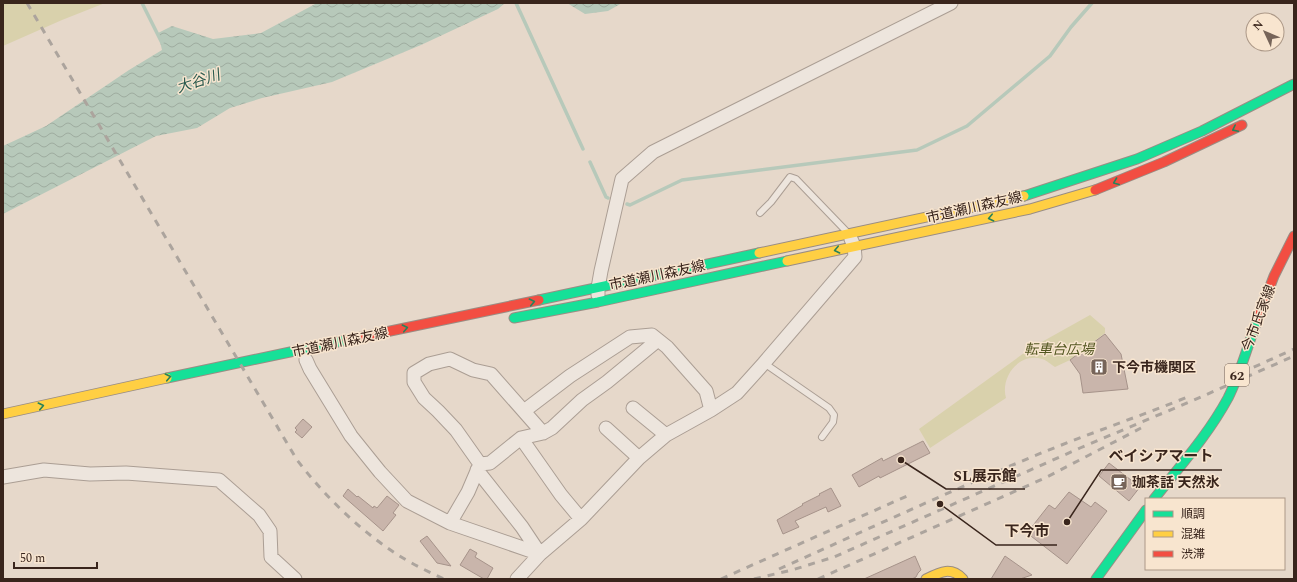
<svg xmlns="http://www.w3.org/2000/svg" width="1297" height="582" font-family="Spectral,'Noto Sans JP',serif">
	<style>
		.green { fill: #d9d1ac }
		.water { fill: url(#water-waves) }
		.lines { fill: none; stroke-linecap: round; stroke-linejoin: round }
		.stream { stroke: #b7c9ba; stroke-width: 3.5 }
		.building { fill: #c9b5ab; stroke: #a6938a }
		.lane-casing { stroke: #ab9e94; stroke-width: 8 }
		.street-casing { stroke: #ab9e94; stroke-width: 15 }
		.fast-casing { stroke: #9a8d84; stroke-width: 11 }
		.slow-casing { stroke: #9a8d84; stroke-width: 11 }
		.jam-casing { stroke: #9a8d84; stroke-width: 11 }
		.lane { stroke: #ede5dd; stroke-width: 6 }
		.street { stroke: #ede5dd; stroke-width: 13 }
		.fast { stroke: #16e098; stroke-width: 9 }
		.slow { stroke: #ffcf43; stroke-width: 9 }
		.jam { stroke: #f24e42; stroke-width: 9 }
		.rail { stroke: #aca49d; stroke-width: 3; stroke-dasharray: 7 7; stroke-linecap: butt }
		.oneway { stroke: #28825a }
		.labels { text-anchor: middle; stroke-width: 3; stroke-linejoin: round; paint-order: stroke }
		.shield { fill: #f8e5cf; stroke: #725f52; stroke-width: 1 }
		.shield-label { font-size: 13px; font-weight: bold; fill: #39251c }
		.street-label { font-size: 14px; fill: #39251c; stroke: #f8e5cf }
		.park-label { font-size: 14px; font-style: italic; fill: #535721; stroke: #f8e5cf }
		.poi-label { font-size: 14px; font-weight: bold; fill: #39251c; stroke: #f8e5cf; text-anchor: start }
		.water-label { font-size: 15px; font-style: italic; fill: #2a5a4e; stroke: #f8e5cf }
		.leader { fill: none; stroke: #39251c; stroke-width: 1.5 }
		.callout-dot { fill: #39251c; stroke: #f8e5cf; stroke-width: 1.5 }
		.callout-label { font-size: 15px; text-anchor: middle; font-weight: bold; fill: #39251c; stroke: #f8e5cf; stroke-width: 3; stroke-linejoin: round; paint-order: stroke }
	</style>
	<defs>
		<pattern id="water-waves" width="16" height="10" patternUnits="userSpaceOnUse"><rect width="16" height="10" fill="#b7c9ba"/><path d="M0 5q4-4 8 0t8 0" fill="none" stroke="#9eac9f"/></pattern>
	</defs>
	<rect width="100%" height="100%" fill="#e6d8ca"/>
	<path class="green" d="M3,3H105L62,20L3,46Z
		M1090,315L1105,328V333L1070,360L1055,367C1051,365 1047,360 1042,359C1019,352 1000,377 1006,398L930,448L919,429L1031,348Z"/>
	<path class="water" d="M317,3H505L498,9L421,45L332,82L262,98L230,108L197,128L156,136L3,214V146L46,126L129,70L162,50L158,33L172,26L213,39L261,33Z
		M567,3H622L608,11L585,14Z"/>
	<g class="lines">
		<path class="stream" d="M142,3L162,43
			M516,3L583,149
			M590,162L606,197L608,198
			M627,204L630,205L682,180L917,150L967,126L1050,56L1071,27L1092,3"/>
	</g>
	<path class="building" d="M1105,334L1121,354L1128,389L1083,393L1080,374L1070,360Z
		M303,419L312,427L302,438L295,432L297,430L295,428Z
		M923,441L930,453L880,478L879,476L859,487L852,475L882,458L883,461Z
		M1109,463L1140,487L1129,501L1099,476Z
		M831,488L841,506L828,512L826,507L795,521L799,527L783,534L777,520L803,505L802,504L820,495L819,494Z
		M348,489L357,497L358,496L373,508L374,506L377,508L387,496L399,505L393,513L396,515L383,531L343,496Z
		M1069,492L1091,507L1095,502L1107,511L1067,564L1027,533L1049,505L1055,509Z
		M427,536L451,566L437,563L420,541Z
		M470,549L477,553L475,557L493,568L487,579H484L460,565Z
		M915,556L921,570L918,573L916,577L912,579H864Z
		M1005,556L1032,575L1020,579H991Z"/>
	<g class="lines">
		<g class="lane-casing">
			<path id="lane" d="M760,213L771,202L790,177L796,179L847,232
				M764,363L829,408L834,415L833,422L822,437"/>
		</g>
		<g class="street-casing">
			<path id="street" d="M598,295V288L601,271L622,179L653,152L951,3
				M306,360L310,369L351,436L380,472L407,501L450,523L540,554
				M633,408L666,435
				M524,411L570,376L630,337L652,335L667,347L706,391L711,410
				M606,428L639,458
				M521,438L561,495L581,519
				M480,464L490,463L521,438L543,433L552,428L582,400L607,382L658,340
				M477,470L522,527L540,554
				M3,477L44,470L90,474L126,473L219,480L259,515L270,531L271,557L295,579
				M450,523L468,492L480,464L456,430L438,411L424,398L414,382V373L429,364L450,359L473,370L491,374L543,433
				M517,579L540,554L581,519L639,458L666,435L711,410L737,393L764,363L855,257L854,246L851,239"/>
		</g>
		<g class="fast-casing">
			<path id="fast" d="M1024,196L1137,159L1202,131L1294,84
				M539,300L759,253
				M514,318L598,302L787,261
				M167,378L347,340
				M1154,499C1180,466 1208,435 1228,398C1241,372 1248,344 1258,318
				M1096,579L1146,510"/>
		</g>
		<g class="slow-casing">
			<path id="slow" d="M759,253L1024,196
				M787,261L1030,209L1095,190
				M3,414L167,378
				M926,579C940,572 951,566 963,579"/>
		</g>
		<g class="jam-casing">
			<path id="jam" d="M1095,190L1164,162L1242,125
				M1258,318L1274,276L1294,236
				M347,340L539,300"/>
		</g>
		<use href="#lane" class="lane"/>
		<use href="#street" class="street"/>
		<use href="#fast" class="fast"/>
		<use href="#slow" class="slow"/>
		<use href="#jam" class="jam"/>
		<path class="rail" d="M27,3L297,460C324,495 357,528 395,553C410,563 427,571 444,579
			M1241,373L1294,349
			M779,569C864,531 948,492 1034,456C1085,435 1138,417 1190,396
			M721,579L907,496
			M754,579L792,570L834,557L1080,448L1194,400L1294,356
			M818,579L1047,477L1141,428"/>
	</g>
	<defs><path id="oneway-chevron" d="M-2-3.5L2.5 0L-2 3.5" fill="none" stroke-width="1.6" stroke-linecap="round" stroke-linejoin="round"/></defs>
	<g class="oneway">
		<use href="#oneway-chevron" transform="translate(1235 129) rotate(153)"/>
		<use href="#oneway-chevron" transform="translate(1116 182) rotate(159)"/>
		<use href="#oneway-chevron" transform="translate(991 218) rotate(167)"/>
		<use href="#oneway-chevron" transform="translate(837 250) rotate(168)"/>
		<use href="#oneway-chevron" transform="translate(532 302) rotate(-12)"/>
		<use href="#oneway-chevron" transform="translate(405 328) rotate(-12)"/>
		<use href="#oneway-chevron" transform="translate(168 377) rotate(-12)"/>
		<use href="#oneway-chevron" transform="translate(41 406) rotate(-13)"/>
	</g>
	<defs>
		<g id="building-square" transform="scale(0.9)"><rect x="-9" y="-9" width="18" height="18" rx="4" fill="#766459" stroke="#f8e5cf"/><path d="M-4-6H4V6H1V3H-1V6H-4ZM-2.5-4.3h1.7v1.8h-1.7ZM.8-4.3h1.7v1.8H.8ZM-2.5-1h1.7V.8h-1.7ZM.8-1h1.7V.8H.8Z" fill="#fff"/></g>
		<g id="cafe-square" transform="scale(0.9)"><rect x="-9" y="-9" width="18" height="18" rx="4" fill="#766459" stroke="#f8e5cf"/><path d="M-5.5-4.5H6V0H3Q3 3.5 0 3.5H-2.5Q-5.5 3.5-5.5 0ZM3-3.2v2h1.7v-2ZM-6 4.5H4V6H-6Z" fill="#fff"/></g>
	</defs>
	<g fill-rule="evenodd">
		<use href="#building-square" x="1099" y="367"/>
		<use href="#cafe-square" x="1119" y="482"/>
	</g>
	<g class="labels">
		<rect class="shield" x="1225" y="364" width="24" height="22" rx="3"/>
		<g class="shield-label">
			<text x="1237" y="380">62</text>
		</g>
		<g class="street-label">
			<text transform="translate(974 207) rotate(-13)" y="5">市道瀬川森友線</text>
			<text transform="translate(657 275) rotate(-12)" y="5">市道瀬川森友線</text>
			<text transform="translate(1258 318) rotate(-69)" y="5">今市氏家線</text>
			<text transform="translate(340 342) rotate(-12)" y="5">市道瀬川森友線</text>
		</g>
		<g class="park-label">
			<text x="1059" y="354">転車台広場</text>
		</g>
		<g class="poi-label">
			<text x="1112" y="372">下今市機関区</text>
			<text x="1132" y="487">珈茶話 天然氷</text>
		</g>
		<g class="water-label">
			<text transform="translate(198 81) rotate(-18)" y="5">大谷川</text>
		</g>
	</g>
	<path class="leader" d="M1067 522L1101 470H1222M901 460L946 489H1025M940 504L996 545H1057"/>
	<g class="callout-dot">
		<circle cx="1067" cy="522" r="4"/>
		<circle cx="901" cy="460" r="4"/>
		<circle cx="940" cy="504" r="4"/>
	</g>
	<g class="callout-label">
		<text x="1161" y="461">ベイシアマート</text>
		<text x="985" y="481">SL展示館</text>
		<text x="1027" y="536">下今市</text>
	</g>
	<rect width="1297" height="582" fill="none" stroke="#39251c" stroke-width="8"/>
	<rect x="1145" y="498" width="140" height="72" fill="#f8e5cf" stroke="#ac9887"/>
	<rect x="1153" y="511" width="20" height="6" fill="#16e098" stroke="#ac9887"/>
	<text x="1181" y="518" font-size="12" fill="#39251c">順調</text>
	<rect x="1153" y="531" width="20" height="6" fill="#ffcf43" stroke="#ac9887"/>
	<text x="1181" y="538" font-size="12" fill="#39251c">混雑</text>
	<rect x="1153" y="551" width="20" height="6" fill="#f24e42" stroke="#ac9887"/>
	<text x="1181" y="558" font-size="12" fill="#39251c">渋滞</text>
	<g transform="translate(1265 32) rotate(314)"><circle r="19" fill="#f8e5cf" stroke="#ac9887"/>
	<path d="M0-3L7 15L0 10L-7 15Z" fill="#766459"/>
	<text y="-6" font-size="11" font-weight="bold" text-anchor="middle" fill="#39251c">N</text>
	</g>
	<path d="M14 562v6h83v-6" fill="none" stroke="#39251c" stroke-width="2"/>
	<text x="20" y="562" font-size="12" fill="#39251c" stroke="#f8e5cf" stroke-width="3" paint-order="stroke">50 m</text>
</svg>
